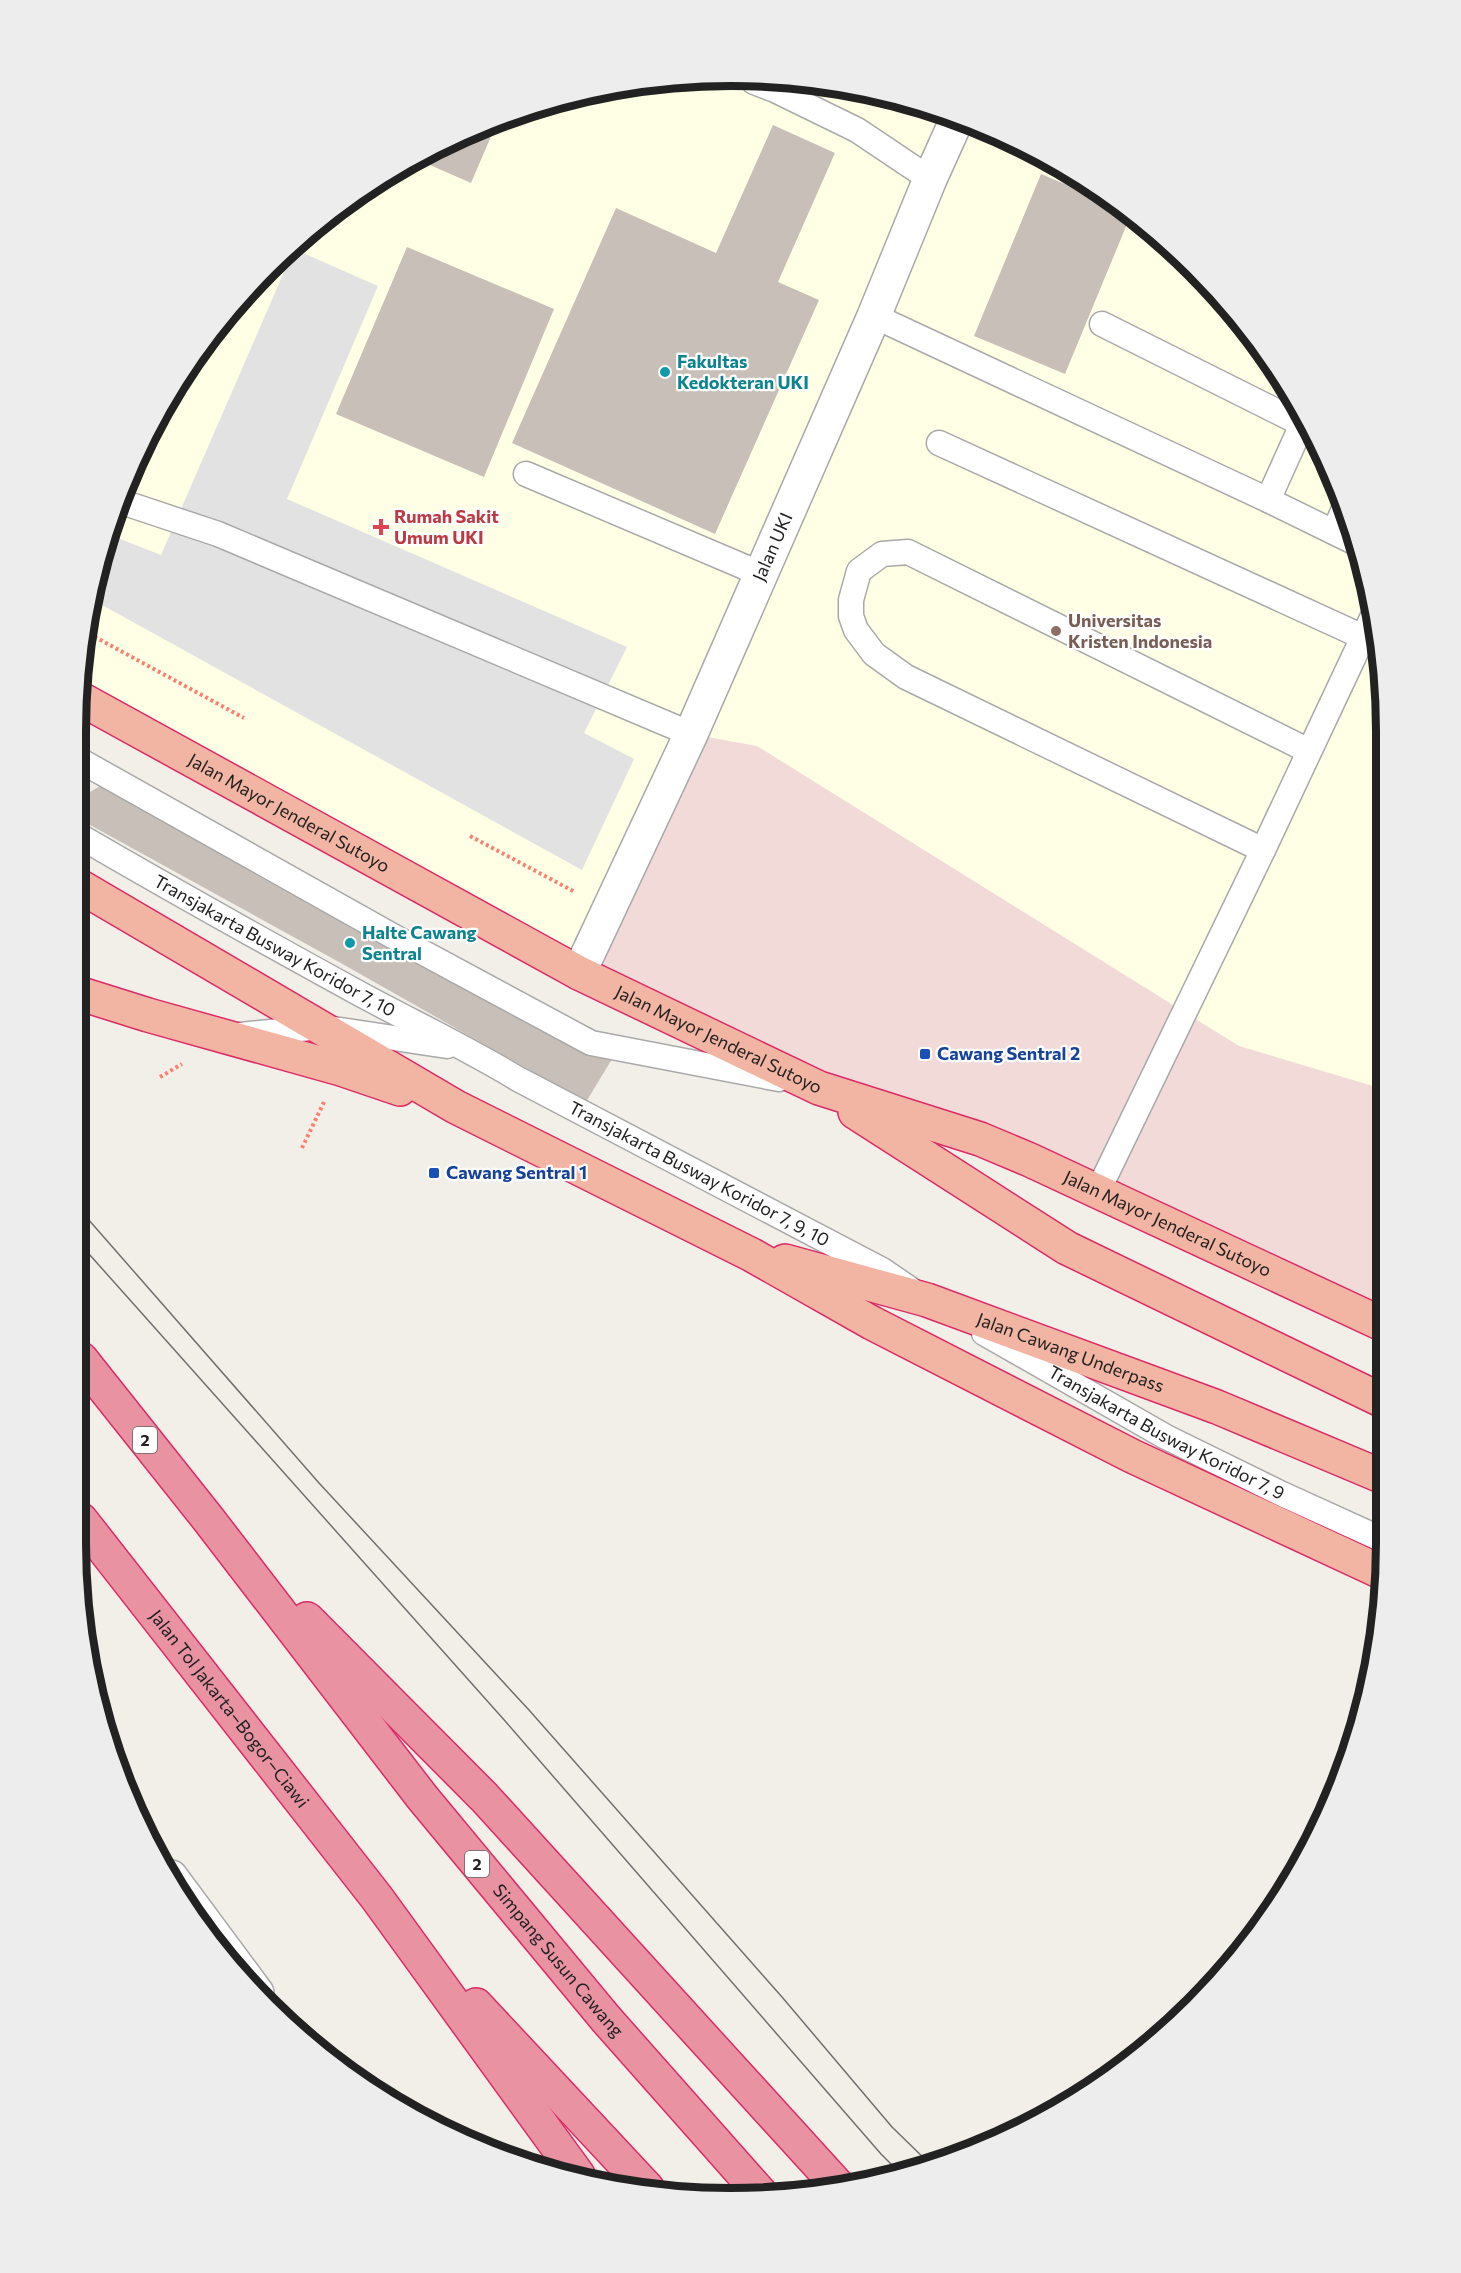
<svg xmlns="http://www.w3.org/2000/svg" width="1461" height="2273" font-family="Commissioner,sans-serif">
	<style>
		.commercial { fill: #f2dad9 }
		.education { fill: #ffffe5 }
		.parking { fill: #e2e2e2 }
		.building { fill: #c7bfb8 }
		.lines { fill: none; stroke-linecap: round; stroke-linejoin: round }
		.service-casing { stroke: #a9a9a9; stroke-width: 27 }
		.minor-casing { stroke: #a9a9a9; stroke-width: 36 }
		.tertiary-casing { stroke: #a9a9a9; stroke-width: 36 }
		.trunk-casing { stroke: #dc2a67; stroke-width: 36 }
		.motorway-casing { stroke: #dc2a67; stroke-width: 36 }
		.path { stroke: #fa8072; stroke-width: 4; stroke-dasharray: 3 3; stroke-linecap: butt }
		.service { stroke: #fff; stroke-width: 24 }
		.minor { stroke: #fff; stroke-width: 33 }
		.tertiary { stroke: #fff; stroke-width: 33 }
		.trunk { stroke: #f2b4a3; stroke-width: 33 }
		.motorway { stroke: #e892a2; stroke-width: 33 }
		.tram { stroke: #707070; stroke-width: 1.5 }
		.culture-dot { fill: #0f9aa8; stroke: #fff; stroke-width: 2 }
		.health-dot { fill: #e0444e; stroke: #fff; stroke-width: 2 }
		.education-dot { fill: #8d6e63; stroke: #fff; stroke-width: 2 }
		.transit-dot { fill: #1a4fb4; stroke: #fff; stroke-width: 2 }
		.labels { text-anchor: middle; stroke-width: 4.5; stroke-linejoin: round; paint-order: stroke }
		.shield { fill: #fff; stroke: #646464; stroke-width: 1.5 }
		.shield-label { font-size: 16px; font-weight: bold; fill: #222 }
		.culture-label { font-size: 18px; font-weight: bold; fill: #0d838f; stroke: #fff; text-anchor: start }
		.health-label { font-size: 18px; font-weight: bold; fill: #be3a42; stroke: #fff; text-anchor: start }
		.street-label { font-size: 18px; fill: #222; stroke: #fff }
		.education-label { font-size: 18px; font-weight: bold; fill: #785e54; stroke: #fff; text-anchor: start }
		.transit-label { font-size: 18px; font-weight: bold; fill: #164399; stroke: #fff; text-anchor: start }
		.rim { fill: none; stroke: #222; stroke-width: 8 }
	</style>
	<rect width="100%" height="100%" fill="#f2efe9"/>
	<path class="commercial" d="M774,76L900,97L1021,143L1130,211L1224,299L1298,403L1364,561L1385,687L1382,1324L579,973L81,645L125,479L211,331L299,237L403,163L520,110L645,81Z"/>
	<path class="education" d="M774,76L900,97L1021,143L1130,211L1224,299L1298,403L1364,561L1385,687L1383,1089L1239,1046L757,746L691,734L579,973L81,699V645L125,479L211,331L299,237L403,163L520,110L645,81Z"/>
	<path class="parking" d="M294,249L378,286L287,499L627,647L584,733L634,759L582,870L93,600L110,535L161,555Z"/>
	<path class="building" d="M498,120L471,183L414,158Z
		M773,125L835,153L778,282L819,300L715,534L512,443L616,208L716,253Z
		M1041,174L1132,212L1065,374L974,336Z
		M407,247L554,309L484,477L336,414Z
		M109,781L612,1059L586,1102L339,962L81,820V797Z"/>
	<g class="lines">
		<g class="service-casing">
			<g id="service">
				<path d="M756,77L754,82L775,90L857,130L930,179"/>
				<path d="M874,316L1268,500"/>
				<path d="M1102,324L1302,424"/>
				<path d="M1305,418L1268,500L1356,543"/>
				<path d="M939,443L1363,637"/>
				<path d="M526,474L761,574"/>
				<path d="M119,501L218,534L691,734"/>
				<path d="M1334,532L1343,511"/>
				<path d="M81,761L398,939L591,1043L779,1079"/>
				<path id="s1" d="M81,837C174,891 267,943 362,995C414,1023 467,1048 518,1079L882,1270L910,1289"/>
				<path d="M1263,850L906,677L874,654L856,630L851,616V600L859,571L882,554L908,552L1309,751"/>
				<path d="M240,1035L320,1027L447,1046"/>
				<path d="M1098,1191L1263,850L1373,616"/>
				<path id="s2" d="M984,1333L1166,1437L1282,1494L1381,1539"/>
			</g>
		</g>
		<g class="minor-casing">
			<g id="minor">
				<path id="s3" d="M579,973L691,734L874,316L930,179L957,119"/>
			</g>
		</g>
		<g class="tertiary-casing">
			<path id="tertiary" d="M171,1877L257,1993"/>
		</g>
		<g class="trunk-casing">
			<g id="trunk">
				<path id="s4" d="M81,699L579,973L819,1088L980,1139L1030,1160L1382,1324"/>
				<path d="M81,887L456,1107L752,1255L872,1323L1132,1456L1381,1572"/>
				<path d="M81,994L148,1015L341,1069L400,1089"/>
				<path d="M855,1112L1067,1248L1381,1400"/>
				<path id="s5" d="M785,1261L927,1300L1217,1407L1381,1476"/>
			</g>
		</g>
		<g class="motorway-casing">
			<g id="motorway">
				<path id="s6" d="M81,1359L209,1520L422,1797L606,2019L761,2194"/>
				<path id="s7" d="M81,1520L377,1898L578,2175"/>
				<path d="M307,1619L484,1797L840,2188"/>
				<path d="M476,2005L647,2188"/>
			</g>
		</g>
		<path class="path" d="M84,631L244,718
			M470,836L575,892
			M160,1077L182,1064
			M302,1148L324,1102"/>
		<use href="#service" class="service"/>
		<use href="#minor" class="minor"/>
		<use href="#tertiary" class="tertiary"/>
		<use href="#trunk" class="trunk"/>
		<use href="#motorway" class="motorway"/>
		<path class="tram" d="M81,1211L319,1483L529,1710L782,1997L892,2127L931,2165
			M81,1245L506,1722L881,2154L902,2175"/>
	</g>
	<g class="culture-dot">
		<circle cx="665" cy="372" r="6"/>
		<circle cx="350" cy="943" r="6"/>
	</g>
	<path class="health-dot" d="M378 518h6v6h6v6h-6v6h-6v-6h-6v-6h6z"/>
	<circle class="education-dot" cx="1056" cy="631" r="6"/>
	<g class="transit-dot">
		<rect x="919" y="1048" width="12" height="12" rx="3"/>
		<rect x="428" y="1167" width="12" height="12" rx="3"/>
	</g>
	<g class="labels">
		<g class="shield">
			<rect x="133" y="1427" width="24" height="26" rx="4.5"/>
			<rect x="465" y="1851" width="24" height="26" rx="4.5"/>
		</g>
		<g class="shield-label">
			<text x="145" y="1446">2</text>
			<text x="477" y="1870">2</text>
		</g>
		<g class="culture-label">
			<text x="677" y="368">Fakultas<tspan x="677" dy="21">Kedokteran UKI</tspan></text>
			<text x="362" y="939">Halte Cawang<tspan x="362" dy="21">Sentral</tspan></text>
		</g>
		<g class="health-label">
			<text x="394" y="523">Rumah Sakit<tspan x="394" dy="21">Umum UKI</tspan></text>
		</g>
		<g class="street-label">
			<text dy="6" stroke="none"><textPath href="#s3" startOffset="468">Jalan UKI</textPath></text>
			<text dy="6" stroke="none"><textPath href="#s4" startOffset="237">Jalan Mayor Jenderal Sutoyo</textPath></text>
			<text dy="6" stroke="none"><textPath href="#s1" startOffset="222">Transjakarta Busway Koridor 7, 10</textPath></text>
			<text dy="6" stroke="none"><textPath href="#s4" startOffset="723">Jalan Mayor Jenderal Sutoyo</textPath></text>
			<text dy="6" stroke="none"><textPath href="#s1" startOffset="704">Transjakarta Busway Koridor 7, 9, 10</textPath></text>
			<text dy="6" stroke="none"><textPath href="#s4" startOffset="1209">Jalan Mayor Jenderal Sutoyo</textPath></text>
			<text dy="6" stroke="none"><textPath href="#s5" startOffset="300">Jalan Cawang Underpass</textPath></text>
			<text dy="6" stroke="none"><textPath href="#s2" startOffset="208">Transjakarta Busway Koridor 7, 9</textPath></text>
			<text dy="6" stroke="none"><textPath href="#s7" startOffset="240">Jalan Tol Jakarta–Bogor–Ciawi</textPath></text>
			<text dy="6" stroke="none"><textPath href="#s6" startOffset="768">Simpang Susun Cawang</textPath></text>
		</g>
		<g class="education-label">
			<text x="1068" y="627">Universitas<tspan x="1068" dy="21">Kristen Indonesia</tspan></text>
		</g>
		<g class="transit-label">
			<text x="937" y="1060">Cawang Sentral 2</text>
			<text x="446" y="1179">Cawang Sentral 1</text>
		</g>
	</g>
	<path d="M0 0H1461V2273H0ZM731 86H731A645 645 0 0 1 1376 731V1543A645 645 0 0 1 731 2188H731A645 645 0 0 1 86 1543V731A645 645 0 0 1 731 86Z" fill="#ededed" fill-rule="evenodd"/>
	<path class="rim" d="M731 86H731A645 645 0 0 1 1376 731V1543A645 645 0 0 1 731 2188H731A645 645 0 0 1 86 1543V731A645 645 0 0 1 731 86Z"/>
</svg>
